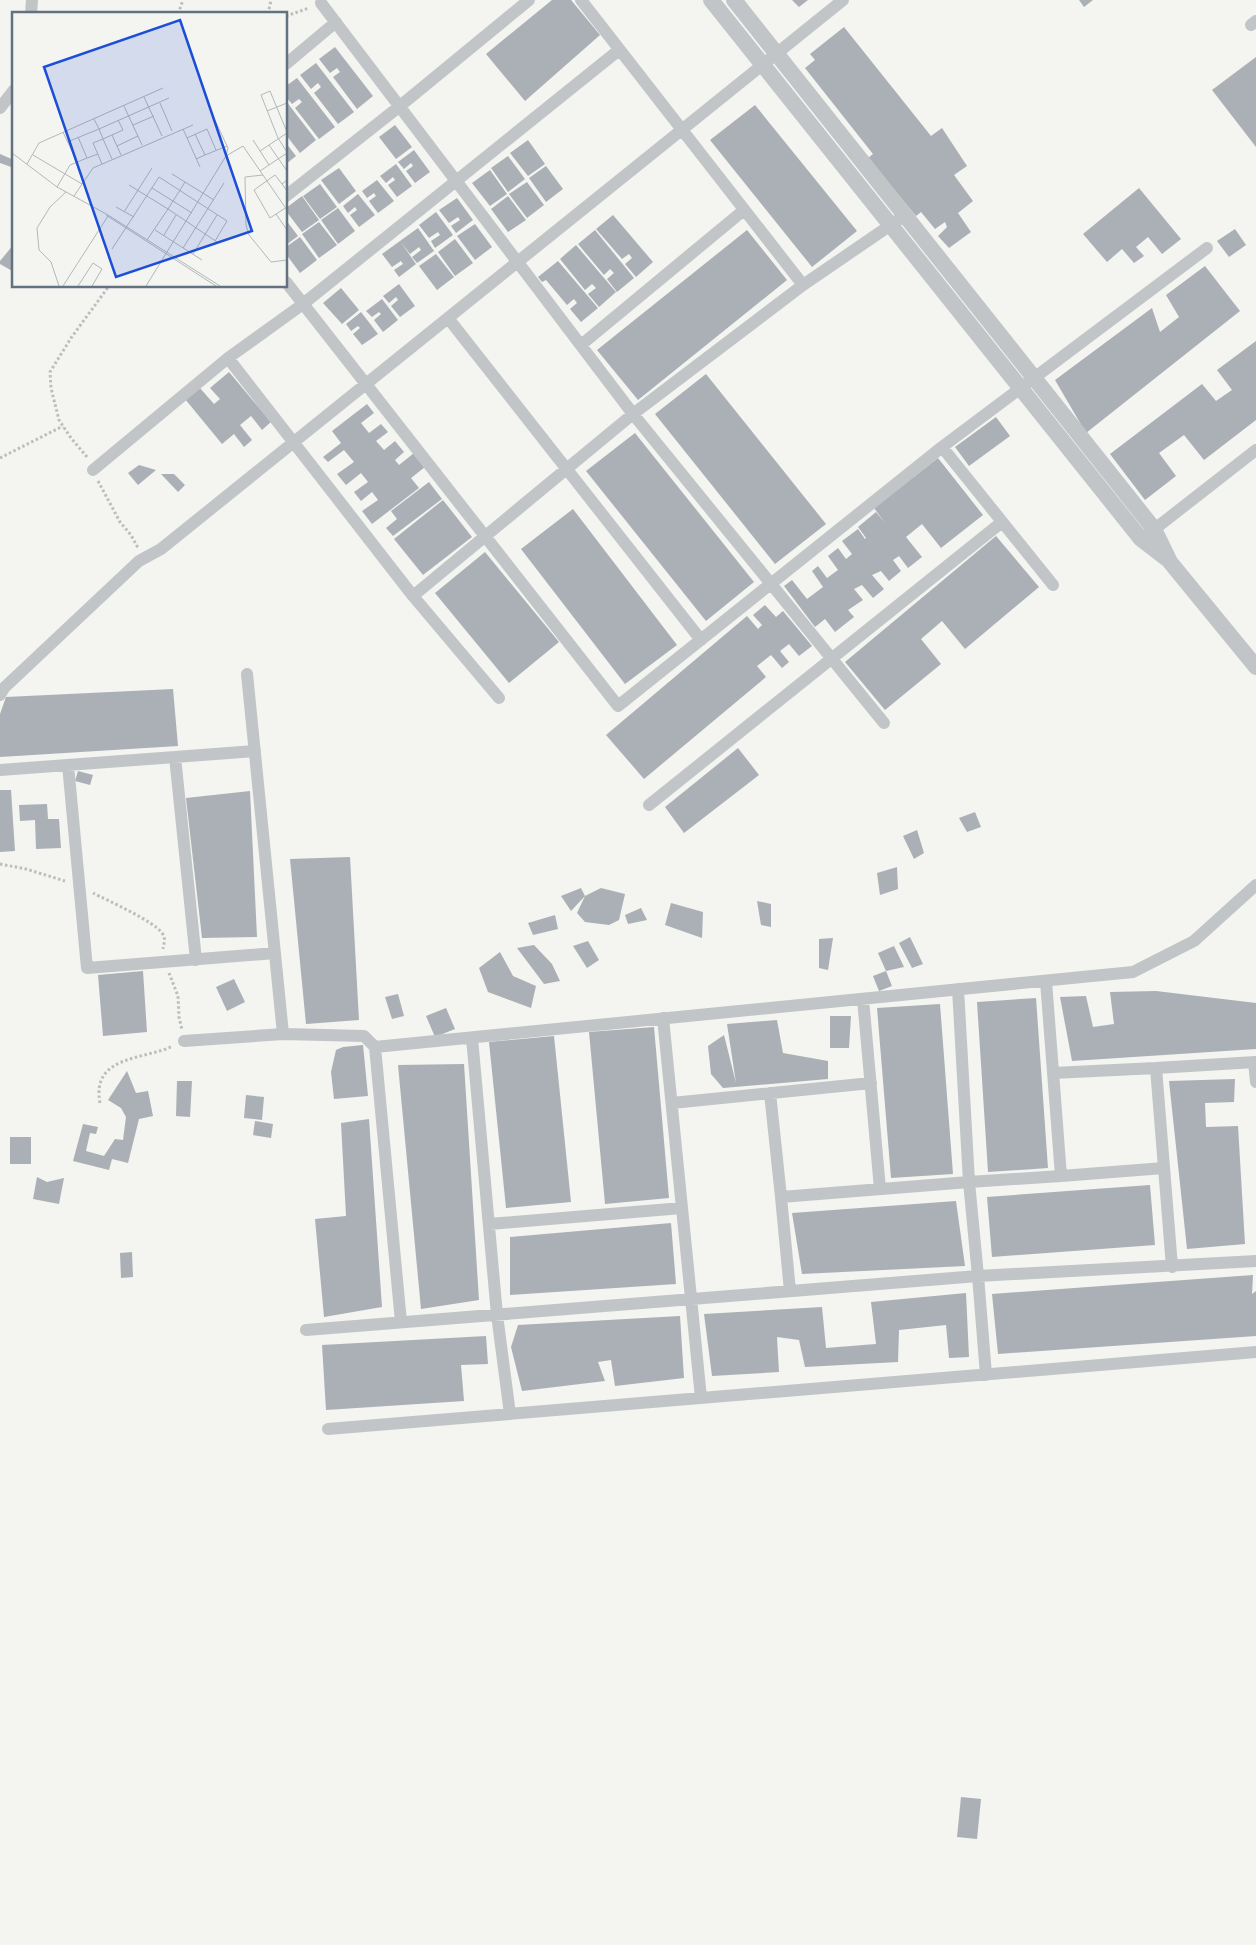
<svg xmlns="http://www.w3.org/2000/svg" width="1256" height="1945" font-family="Arial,sans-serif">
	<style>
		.building { fill: #aab0b5 }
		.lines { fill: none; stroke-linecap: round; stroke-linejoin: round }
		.path { stroke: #bbbdbf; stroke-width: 3; stroke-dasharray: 2.5 2.5; stroke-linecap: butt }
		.minor { stroke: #c1c5c8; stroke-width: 12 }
		.tertiary { stroke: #c1c5c8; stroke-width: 16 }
		.inset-road { fill: none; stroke: #b1b8bc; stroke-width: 1 }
		.view { fill: #1d4ed8; fill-opacity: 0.15; stroke: #1d4ed8; stroke-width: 2.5 }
		.inset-edge { fill: none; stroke: #637280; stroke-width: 2.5 }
	</style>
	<rect width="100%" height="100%" fill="#f4f4f0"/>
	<path class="building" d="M552,0H571L600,35L525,101L486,54Z
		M792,0H808L799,7Z
		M1079,0H1093L1084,7Z
		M844,27L931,136L942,128L967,166L954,175L973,201L958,213L971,232L949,248L938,236L947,227L945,222L935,229L921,212L916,216L868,158L873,154L805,68L815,60L810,54Z
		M335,47L373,96L357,109L333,77L340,72L337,68L330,73L319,59Z
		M1256,57V147L1212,90Z
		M316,63L354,112L338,124L314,93L321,87L318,83L311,89L300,75Z
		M297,78L335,127L319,139L295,108L302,102L299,99L292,104L286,97V86Z
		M286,101L316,140L300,153L286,135Z
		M755,105L857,231L812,267L710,140Z
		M395,125L412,147L396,159L379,137Z
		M528,140L545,164L528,176L510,153Z
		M286,143L296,156L286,164Z
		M414,150L430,172L415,183L406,171L413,166L411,163L404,169L398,162Z
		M0,154L14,160V168L0,163Z
		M508,156L525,179L508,192L491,168Z
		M396,164L412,186L397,197L388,185L395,180L393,177L386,183L380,176Z
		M546,166L563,189L546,202L529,178Z
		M339,168L356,191L339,204L321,180Z
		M490,170L507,194L490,206L472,183Z
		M377,180L394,201L378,213L369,201L376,196L374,193L367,198L362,191Z
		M527,182L544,205L527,218L509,194Z
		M320,184L337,207L320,219L303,196Z
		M1139,188L1181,239L1162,254L1148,237L1136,247L1144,256L1134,263L1122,249L1107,262L1083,234Z
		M358,194L375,215L359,227L350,215L357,210L355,207L348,213L343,206Z
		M302,196L319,220L302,232L286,211V208Z
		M508,196L526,220L508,232L491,209Z
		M457,198L473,220L456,233L451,226L460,220L458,217L449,223L439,210Z
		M338,208L355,231L338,244L321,220Z
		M436,212L453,235L435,248L431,241L440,235L438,232L429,238L419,225Z
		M613,215L653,262L636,277L625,264L632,258L629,254L622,259L596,229Z
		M286,220L298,236L286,245Z
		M319,222L337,245L319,258L302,234Z
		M475,224L492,247L475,260L457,236Z
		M418,228L434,251L417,263L412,257L421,250L419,247L410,254L400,241Z
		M1235,229L1246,245L1229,257L1217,241Z
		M595,230L634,278L617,292L607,279L614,273L610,269L604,275L578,244Z
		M747,230L787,280L638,400L597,350Z
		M300,237L317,260L300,273L286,254V247Z
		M455,239L473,263L455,276L438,252Z
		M400,241L416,264L399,277L394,270L403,264L401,261L392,267L382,254Z
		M14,244V272L0,264V261Z
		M576,245L616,292L599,307L588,294L596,288L592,284L585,290L560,259Z
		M436,254L454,277L437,290L419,266Z
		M558,261L598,308L581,322L570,309L577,303L574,299L567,305L546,280L542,282L538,277Z
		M1205,266L1240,311L1086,433L1055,380L1152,308L1160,332L1179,317L1166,295Z
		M399,284L415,306L400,317L391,306L398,300L396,297L389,303L383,296Z
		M341,288L359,310L342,324L323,303Z
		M382,299L398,320L383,332L374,320L381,314L379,312L372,317L366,311Z
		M361,312L378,334L362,345L353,334L360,328L358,326L351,331L346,324Z
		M1256,341V420L1204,460L1184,435L1159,453L1176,476L1145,500L1110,454L1202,384L1216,401L1232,390L1217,370Z
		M229,372L271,422L262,430L251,416L240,425L252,440L244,447L234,434L222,444L185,399L199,387L214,404L220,399L210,388Z
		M706,374L826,524L775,564L655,414Z
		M367,404L374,413L361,423L369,433L381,424L388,432L376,441L384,450L395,441L404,452L395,460L399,465L414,453L425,467L411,478L419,488L372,524L362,511L378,500L372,492L361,501L354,492L368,482L361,473L346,485L337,474L354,462L344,450L328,462L323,457L341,443L332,431Z
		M996,417L1010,436L969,466L955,447Z
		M635,433L754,582L706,621L586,471Z
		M938,458L983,515L941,548L922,524L906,537L922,557L908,568L899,556L893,560L901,571L889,581L881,571L872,575L884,589L873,598L862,585L854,589L863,600L848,610L854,617L835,632L825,619L815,627L784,586L792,580L807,599L823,587L812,571L818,566L827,578L838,570L828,556L838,548L846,559L852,554L842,541L858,529L865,539L866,538L858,527L876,512L885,523L874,508Z
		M139,465L156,470L138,485L128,473Z
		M161,474H174L185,485L178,492Z
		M429,482L442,499L393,536L386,528L397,519L391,511Z
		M443,500L472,537L423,575L394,539Z
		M573,509L677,645L625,684L521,549Z
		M996,536L1039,587L965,649L942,621L921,639L941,664L885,710L845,662Z
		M485,552L559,642L509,683L435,593Z
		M765,605L776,617L783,611L812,646L799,656L789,644L780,651L789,662L782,668L771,655L757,666L766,677L644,779L606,735L747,616L758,629L762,625L753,615Z
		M173,689L178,746L0,757V714L6,697Z
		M738,748L759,775L684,833L665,807Z
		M78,771L93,775L90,785L75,781Z
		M0,790H11L15,851L0,852Z
		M250,791L257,937L202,938L186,798Z
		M47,804L48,819H59L61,848L36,849L35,820L20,821L19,805Z
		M975,812L981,827L967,832L959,818Z
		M917,830L924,853L914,859L903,836Z
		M350,857L359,1020L306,1024L290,859Z
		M897,867L898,889L880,895L877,873Z
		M581,888L585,896L601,888L625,894L619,920L609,925L585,922L577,913L585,896L571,911L561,896Z
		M757,901L771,904V927L761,925Z
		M671,903L703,912L702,938L665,925Z
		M641,908L647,920L628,924L625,915Z
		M555,915L558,929L533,935L528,923Z
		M910,937L923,964L912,968L899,943Z
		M833,938L828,970L819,968V939Z
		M588,941L599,960L587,968L573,946Z
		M534,945L552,964L560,981L544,984L517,948Z
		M894,946L904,967L886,971L892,986L879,991L873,976L886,971L878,953Z
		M500,952L513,976L536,986L531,1008L488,992L479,968Z
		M143,971L147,1032L103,1036L98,975Z
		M234,979L245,1002L227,1011L216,987Z
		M1156,991L1256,1003V1049L1072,1061L1060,997L1086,996L1093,1027L1114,1024L1110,992Z
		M398,994L404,1016L392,1019L385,997Z
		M1036,998L1048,1168L988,1172L977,1002Z
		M940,1004L953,1174L891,1178L877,1008Z
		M446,1008L455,1029L435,1037L426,1016Z
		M830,1016H851L849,1048H830Z
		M777,1020L783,1053L828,1061V1079L723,1088L711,1074L708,1046L724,1035L736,1083L727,1024Z
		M654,1027L669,1198L605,1204L589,1032Z
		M554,1036L571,1202L506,1208L489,1042Z
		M363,1045L368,1096L334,1099L331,1072L336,1050L343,1047Z
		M464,1064L479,1300L421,1309L398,1065Z
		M127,1071L136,1093L148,1091L153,1116L139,1119L128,1163L112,1159L109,1170L73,1161L83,1124L98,1127L96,1134L90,1133L86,1151L104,1156L115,1139L123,1140L126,1117L121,1108L108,1100Z
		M1235,1079L1234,1102L1205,1103L1206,1127L1238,1126L1245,1244L1187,1249L1169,1081Z
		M177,1081H192L190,1117L176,1116Z
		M246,1095L264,1097L262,1120L244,1118Z
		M369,1119L382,1307L324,1317L315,1219L346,1216L341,1123Z
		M255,1121L273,1124L271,1138L253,1135Z
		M10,1137H31V1164H10Z
		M37,1177L47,1182L64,1178L59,1204L33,1199Z
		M1150,1185L1155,1245L992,1257L987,1197Z
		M956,1201L965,1266L802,1274L792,1213Z
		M671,1223L676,1284L510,1295V1237Z
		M132,1252L133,1277L121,1278L120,1253Z
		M1253,1275L1252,1294L1256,1291V1336L998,1354L992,1294Z
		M966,1293L969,1357L949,1358L946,1325L899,1330L898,1362L805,1367L799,1340L777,1337L779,1372L712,1376L704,1314L822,1307L826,1348L876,1344L871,1302Z
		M680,1316L684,1378L615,1386L611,1360L598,1362L605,1381L522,1391L511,1347L518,1325Z
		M486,1336L488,1364L461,1365L464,1401L326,1410L322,1345Z
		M961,1797L981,1799L977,1839L957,1837Z"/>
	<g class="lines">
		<path class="path" d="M178,14L183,0
			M268,14L271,0
			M286,16L309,8
			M87,457L71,438L59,420L51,388L50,372L71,338L109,286
			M0,458L63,426
			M98,481L120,522L131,535L138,548
			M0,864L26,869L65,881
			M93,893C107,900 155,922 162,933C166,938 164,943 163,949
			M169,973L178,996L179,1017L182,1030
			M100,1103C91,1055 144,1060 173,1046"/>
		<path class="minor" d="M581,0L803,285
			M321,3L633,414L803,285L898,220
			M31,14L32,0
			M1251,25L1256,21
			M286,64L336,22
			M0,108L14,90
			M286,196L400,106L529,0
			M286,282L618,706L942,447L1207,248
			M448,318L701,640
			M581,345L744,210
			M228,358L413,596L499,698
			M942,447L1053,585
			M93,470L228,358L303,304L619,50
			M1147,535L1256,450
			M413,596L633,414L884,723
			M247,674L283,1034
			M0,695L4,688L139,561L161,549L843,0
			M68,765L87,968L275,953
			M0,770L175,757
			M649,805L1002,522
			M196,960L175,757L255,751
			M958,989L969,1182L1061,1176L1046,981
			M863,999L880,1189
			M663,1018L701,1398
			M472,1038L497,1315L510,1414
			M184,1041L283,1034L364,1036L375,1047L401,1322
			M375,1047L1133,972L1194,941L1256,885
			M1254,1062L1256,1082
			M1156,1068L1256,1062
			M1053,1073L1156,1068L1172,1267
			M770,1093L781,1197
			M672,1103L871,1083
			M1061,1176L1164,1168
			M489,1224L682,1208
			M790,1291L781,1197L969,1182L978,1276L1256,1261
			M306,1330L978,1276L986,1375
			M328,1429L1256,1352"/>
		<path class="tertiary" d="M711,0L1141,539L1167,559
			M734,0L1154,529L1170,562L1256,667"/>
	</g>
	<g transform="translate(12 12)">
		<rect width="275" height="275" fill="#f4f4f0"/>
		<path class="inset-road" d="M132,85L150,124M148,91L160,119M112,94L130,133M255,99L275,91M82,107L87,117L157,86M121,113L142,104M171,117L188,155M51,120L65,150M275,120L258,79L249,83L266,126L275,140M183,122L193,143L184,147M100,123L109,143M66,125L75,146L86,142M175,126L195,117L204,138M241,128L257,153M55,130L87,117L91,127L111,118L106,108M257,133L275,159M105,134L126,124M248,139L275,121M0,141L45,175L96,203L208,274M21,143L70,172M193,143L215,134M214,144L231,134L275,198M15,152L27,131L151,76M90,152L81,131L91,127L100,147M248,159L275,141M160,162L202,188M251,163L233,165L234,213L237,223L259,250L275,248M275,168L270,172L275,179M117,173L156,197L173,170M45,175L58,153L75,146M140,176L180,201M62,184L81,156L181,113M104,195L122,205M275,195L264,202L275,218M112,200L140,156M264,202L258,206L242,178L263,163L270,172M94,203L204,274M143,218L190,248M152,223L164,203M135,228L156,197L205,230M171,236L212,171M100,237L147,165L215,209L203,229M181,242L205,203M47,274L39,250L27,238L25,216L38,195L54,180M51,274L96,204M66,274L81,251L90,257L80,274M134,274L214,144L216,136L200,102"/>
		<path class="view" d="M168,8L240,219L104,265L32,55Z"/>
		<rect width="275" height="275" class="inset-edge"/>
	</g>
</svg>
